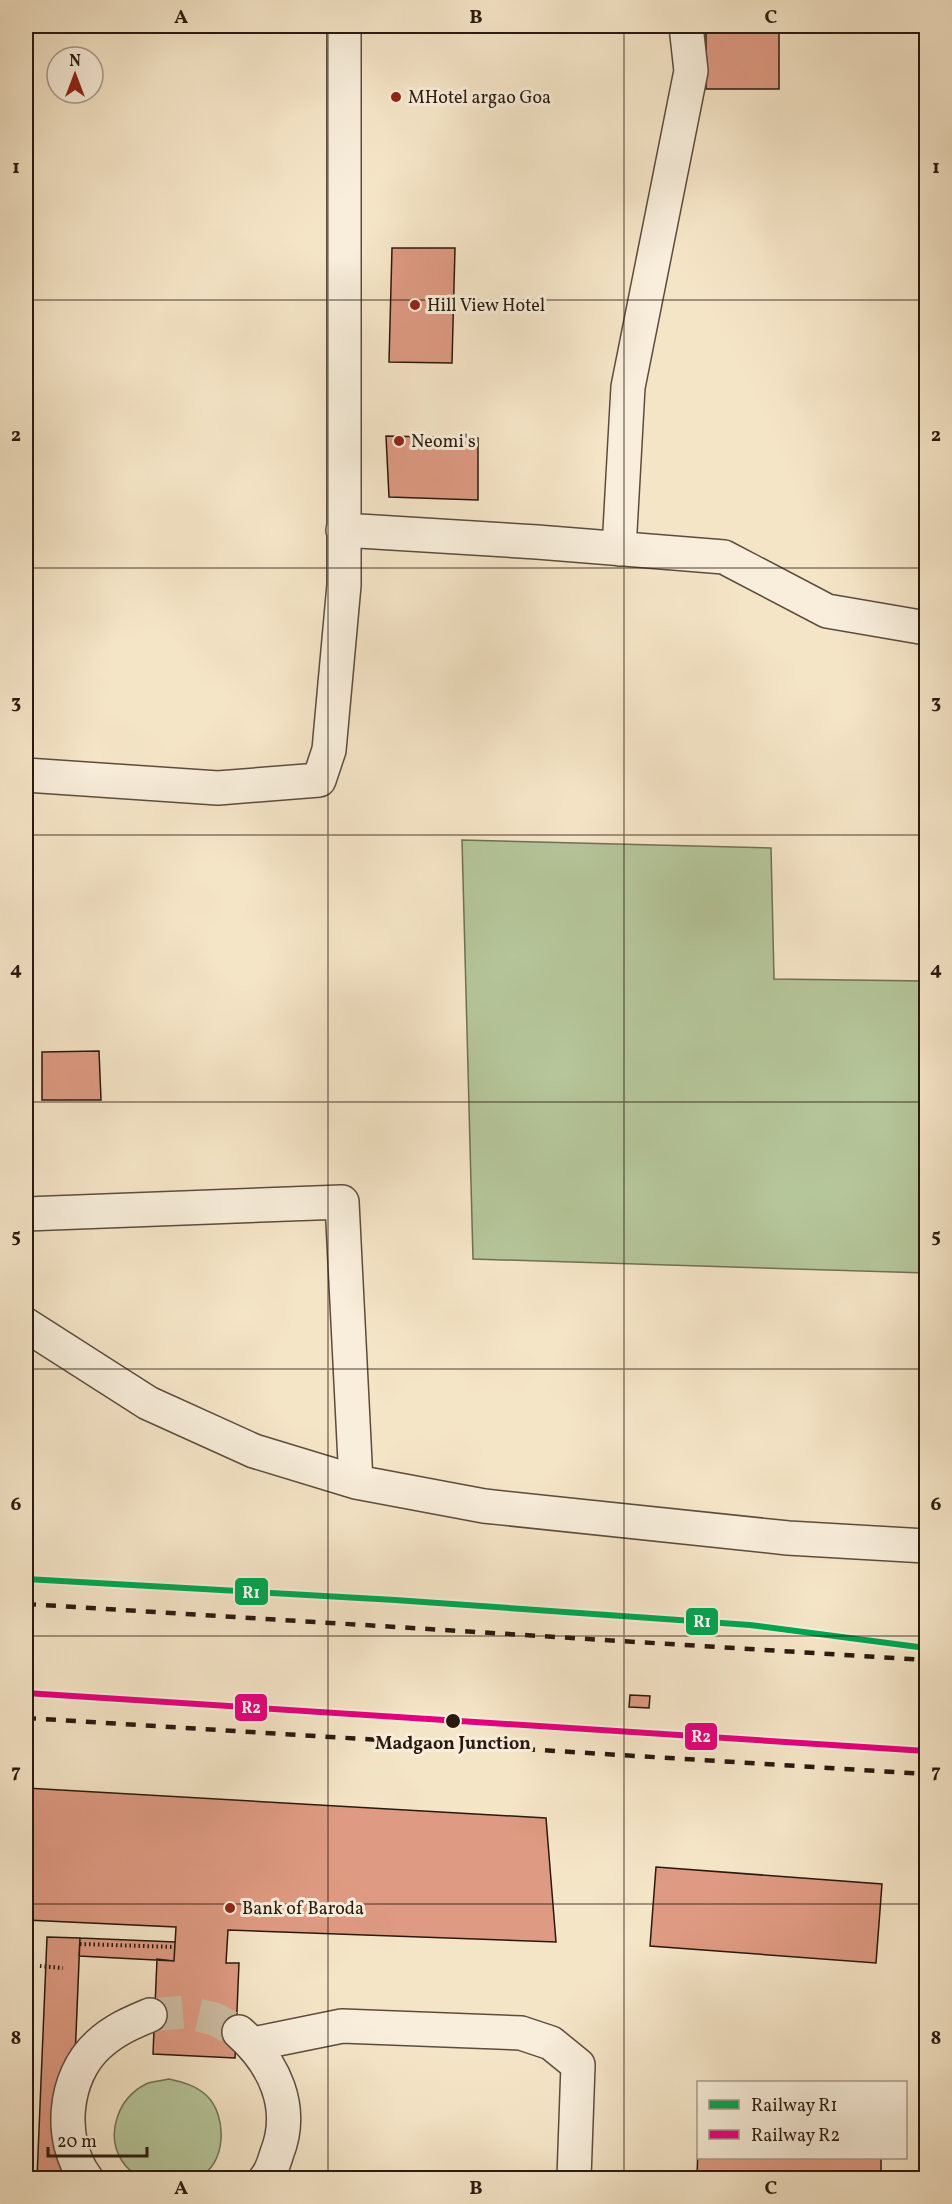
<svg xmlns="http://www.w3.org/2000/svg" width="952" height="2204" font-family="Vollkorn,serif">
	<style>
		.green { fill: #b5c69a; stroke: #707054; stroke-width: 1.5 }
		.building { fill: #de9a82; stroke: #2a190f; stroke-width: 1.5 }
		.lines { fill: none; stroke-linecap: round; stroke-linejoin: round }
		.minor-tunnel { stroke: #ccbca2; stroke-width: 33; stroke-dasharray: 33 16; stroke-linecap: butt }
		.minor-casing { stroke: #5d4c3d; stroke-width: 36 }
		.path { stroke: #2a190f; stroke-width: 4; stroke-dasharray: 1.5 3; stroke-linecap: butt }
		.minor { stroke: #f8eedb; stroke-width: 33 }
		.rail { stroke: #2a190f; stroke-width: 4.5; stroke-dasharray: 10 10; stroke-linecap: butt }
		.rail-1-casing { stroke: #f8eedb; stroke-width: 10 }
		.rail-2-casing { stroke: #f8eedb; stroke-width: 10 }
		.rail-1 { stroke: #00a651; stroke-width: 6 }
		.rail-2 { stroke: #e5007d; stroke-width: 6 }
		.grid { fill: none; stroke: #2a190f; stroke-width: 1.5; stroke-opacity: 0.55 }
		.poi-dot { fill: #8f2418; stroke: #f8eedb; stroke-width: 2 }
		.stop-dot { fill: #2a190f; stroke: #f8eedb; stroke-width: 2 }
		.labels { text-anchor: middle; stroke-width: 6; stroke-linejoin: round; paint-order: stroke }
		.poi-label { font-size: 18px; fill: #2a190f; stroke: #f8eedb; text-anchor: start }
		.stop-label { font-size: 18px; font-weight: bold; fill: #2a190f; stroke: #f8eedb }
		.line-badge { stroke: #f8eedb; stroke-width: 2 }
		.badge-label { font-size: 16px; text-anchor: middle; font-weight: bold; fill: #fff }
		.neatline { fill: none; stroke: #2a190f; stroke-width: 2 }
		.grid-label { font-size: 20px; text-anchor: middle; font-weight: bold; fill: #2a190f }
	</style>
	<rect width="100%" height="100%" fill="#f5e5c7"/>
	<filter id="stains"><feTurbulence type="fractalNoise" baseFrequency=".00333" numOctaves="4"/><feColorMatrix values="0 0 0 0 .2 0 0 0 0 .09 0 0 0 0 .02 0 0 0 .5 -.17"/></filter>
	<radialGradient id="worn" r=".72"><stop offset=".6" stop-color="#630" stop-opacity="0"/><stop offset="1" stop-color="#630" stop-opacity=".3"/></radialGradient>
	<path class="green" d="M462,840L771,848L774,979L926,981V1273L473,1259Z
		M169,2079C182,2082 195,2085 206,2095C228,2115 227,2166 197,2178C188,2182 171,2178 161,2178C142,2178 133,2177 122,2161C105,2134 118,2098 146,2084C153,2081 162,2081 169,2079Z"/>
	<path class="building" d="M706,26H779V89H706Z
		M392,248H455L452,363L389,362Z
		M386,436L478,438V500L389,497Z
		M99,1051L101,1100H42V1052Z
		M630,1695L650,1696L649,1708L629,1707Z
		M26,1788L546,1818L556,1942L228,1930L226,1963H239L235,2058L153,2054L157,1959L174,1961L176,1927L26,1920Z
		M656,1867L882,1884L876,1963L650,1946Z
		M47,1937L80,1938L70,2178H37Z
		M80,1938L175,1942L174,1961L79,1956Z
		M698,2145V2158H881V2178H697Z"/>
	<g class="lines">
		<path class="minor-tunnel" d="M150,2015L184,2012L215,2019L239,2032"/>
		<g class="minor-casing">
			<path id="minor" d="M343,530L537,542L724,557L827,611L926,628
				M619,549L628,387L691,71L686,26
				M26,775L218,788L319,780L329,750L344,585V26
				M26,1214L342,1202L356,1482
				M26,1325L148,1403L254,1451L356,1482L484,1506L788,1538L926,1546
				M239,2032C274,2063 295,2107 277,2153C274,2162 272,2171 266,2178
				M253,2044L342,2026L521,2033L551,2043L578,2065L574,2178
				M86,2178C58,2141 63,2077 98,2045C114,2030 131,2023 150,2015"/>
		</g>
		<path class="path" d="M80,1944L175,1947
			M40,1966L63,1968"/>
		<use href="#minor" class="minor"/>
		<path class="rail" d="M26,1579L395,1600L750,1625L926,1648
			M26,1604L926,1660
			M26,1718L926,1774"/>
		<g class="rail-1-casing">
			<path id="rail-1" d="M26,1579L395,1600L750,1625L926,1648"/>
		</g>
		<g class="rail-2-casing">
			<path id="rail-2" d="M26,1693L926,1751"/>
		</g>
		<use href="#rail-1" class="rail-1"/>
		<use href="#rail-2" class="rail-2"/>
	</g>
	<path class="grid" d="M328,26V2178M624,26V2178M26,300H926M26,568H926M26,835H926M26,1102H926M26,1369H926M26,1636H926M26,1904H926"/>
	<g class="poi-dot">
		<circle cx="396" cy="97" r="6"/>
		<circle cx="415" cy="305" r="6"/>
		<circle cx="399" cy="441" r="6"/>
		<circle cx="230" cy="1908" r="6"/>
	</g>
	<circle class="stop-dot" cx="453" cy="1721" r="8"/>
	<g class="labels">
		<g class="poi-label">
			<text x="408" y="103">MHotel argao Goa</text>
			<text x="427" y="311">Hill View Hotel</text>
			<text x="411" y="447">Neomi's</text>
			<text x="242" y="1914">Bank of Baroda</text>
		</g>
		<g class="stop-label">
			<text x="453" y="1749">Madgaon Junction</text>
		</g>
	</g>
	<g class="line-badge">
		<rect x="234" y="1577" width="35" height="29" rx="6" fill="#00a651"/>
		<rect x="685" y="1607" width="34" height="29" rx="6" fill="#00a651"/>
		<rect x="234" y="1693" width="34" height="29" rx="6" fill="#e5007d"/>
		<rect x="684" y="1722" width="34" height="29" rx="6" fill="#e5007d"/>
	</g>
	<g class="badge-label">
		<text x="251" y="1598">R1</text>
		<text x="702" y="1627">R1</text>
		<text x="251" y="1713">R2</text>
		<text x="701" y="1742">R2</text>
	</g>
	<rect width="952" height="2204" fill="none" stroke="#f5e5c7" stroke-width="66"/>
	<rect x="697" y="2081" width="210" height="78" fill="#f8eedb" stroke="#a69989" stroke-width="1.5"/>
	<rect x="709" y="2100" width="30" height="9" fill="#00a651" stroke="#a69989" stroke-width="1.5"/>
	<text x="751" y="2111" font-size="18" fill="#2a190f">Railway R1</text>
	<rect x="709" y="2130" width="30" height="9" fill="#e5007d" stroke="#a69989" stroke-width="1.5"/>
	<text x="751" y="2141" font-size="18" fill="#2a190f">Railway R2</text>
	<g transform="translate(75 75)"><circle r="28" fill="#f8eedb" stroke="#a69989" stroke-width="1.5"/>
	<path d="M0-4.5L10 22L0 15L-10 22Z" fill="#8f2418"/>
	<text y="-9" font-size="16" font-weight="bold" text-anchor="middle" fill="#2a190f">N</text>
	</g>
	<path d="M48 2147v9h99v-9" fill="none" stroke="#2a190f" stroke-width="3"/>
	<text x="57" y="2147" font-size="18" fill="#2a190f" stroke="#f8eedb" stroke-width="4.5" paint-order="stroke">20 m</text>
	<rect x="33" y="33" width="886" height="2138" class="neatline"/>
	<g class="grid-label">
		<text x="181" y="23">A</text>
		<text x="476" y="23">B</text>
		<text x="771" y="23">C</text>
		<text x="16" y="173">1</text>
		<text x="936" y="173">1</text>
		<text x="16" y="441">2</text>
		<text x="936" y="441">2</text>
		<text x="16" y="708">3</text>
		<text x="936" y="708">3</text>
		<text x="16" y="975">4</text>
		<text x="936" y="975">4</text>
		<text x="16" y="1242">5</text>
		<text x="936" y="1242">5</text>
		<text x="16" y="1510">6</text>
		<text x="936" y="1510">6</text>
		<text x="16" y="1777">7</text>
		<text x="936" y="1777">7</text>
		<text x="16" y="2044">8</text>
		<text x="936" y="2044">8</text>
		<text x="181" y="2194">A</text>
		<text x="476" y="2194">B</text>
		<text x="771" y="2194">C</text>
	</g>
	<rect width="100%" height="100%" filter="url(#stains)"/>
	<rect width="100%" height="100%" fill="url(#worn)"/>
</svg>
